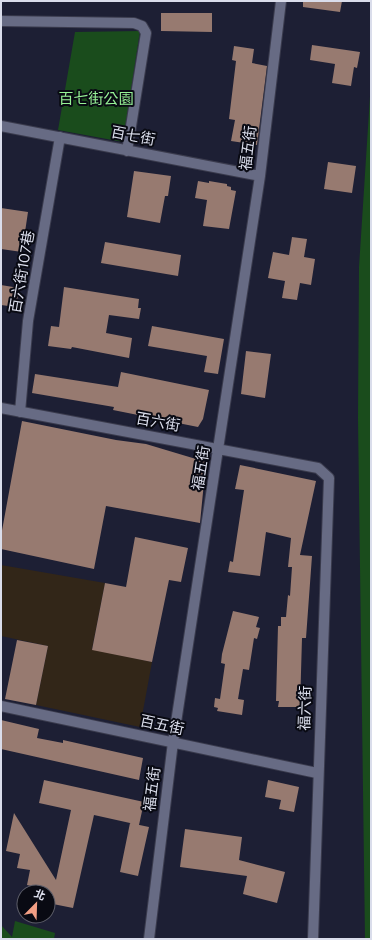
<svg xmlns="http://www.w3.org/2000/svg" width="372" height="940" font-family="Figtree,'Noto Sans TC',sans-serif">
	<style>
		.commercial { fill: #322618 }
		.green { fill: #1a4c1c }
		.building { fill: #977a70 }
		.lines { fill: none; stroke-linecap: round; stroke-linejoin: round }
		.street-casing { stroke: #3a3b4d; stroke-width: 12 }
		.street { stroke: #676b84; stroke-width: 10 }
		.labels { text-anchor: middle; stroke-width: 4; stroke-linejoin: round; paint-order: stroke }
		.park-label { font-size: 15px; fill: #96f196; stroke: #090a13 }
		.street-label { font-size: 15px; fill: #daddeb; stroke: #090a13 }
	</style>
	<rect width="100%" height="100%" fill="#1d1f34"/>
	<path class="commercial" d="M1,565L105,583L92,649L152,662L140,727L36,705L48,646L1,636Z"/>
	<path class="green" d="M140,31L123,142L58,130L75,32Z
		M371,81V939H365L358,418L359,267Z
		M15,921L55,933L54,939H1V925L12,937Z"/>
	<path class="building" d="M303,1H342L340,12L303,7Z
		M161,13H212V32L161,31Z
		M312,45L360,52L357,68L354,67L351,86L332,83L335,64L310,60Z
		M234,46L254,49L252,63L267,66L257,145L231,141L235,120L229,119L236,61L232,60Z
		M328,162L356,166L352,193L324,189Z
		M134,171L171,176L168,196H165L160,223L127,217Z
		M198,181L209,183V181L227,184V186L231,187V190L236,191L229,229L203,226L207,200L195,198Z
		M1,208L28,212L22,252L1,249Z
		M292,237L307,239L304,257L315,259L311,285L300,283L297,300L282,298L285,281L268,278L273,252L289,255Z
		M105,242L181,255L178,276L101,263Z
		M1,285L19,288L16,307L1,305Z
		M64,287L139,299L138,308H141L139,319L109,315L106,333L132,338L129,358L72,347L71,349L48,346L51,326L59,327Z
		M152,326L224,339L218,374L204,372L207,356L148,346Z
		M246,351L271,354L265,398L241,394Z
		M121,372L209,390L203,419L198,427L113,410L114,407L32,393L35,374L118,387Z
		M22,421L116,440L146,444L206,462L200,523L106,506L94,569L1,549V536Z
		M240,465L316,481L300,555L312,556L306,638H302L300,707H278L279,701H276L278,626H281V617H286L288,595L290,596L292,567H288L291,538L266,532L260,576L228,572L230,561L233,562L244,490L235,489Z
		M135,537L188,548L181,582L169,580L152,662L92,650L105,583L126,587Z
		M233,611L259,617L256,627L260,628L257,639L254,638L249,670L243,669L238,699L244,700L242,715L217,711L218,708L214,707L215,698L220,699L225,664L221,663L222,654Z
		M17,640L48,646L36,705L5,699Z
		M1,720L39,729L37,738L63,743V740L143,758L139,780L1,749Z
		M44,780L144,802L139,825L94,815L73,908L48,903V892H38L39,888L27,885L30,870L17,868L20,854L6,851L14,813L56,880L71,810L39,803Z
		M268,780L299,787L294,812L279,809L281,800L265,797Z
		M130,823L149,827L138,876L120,872Z
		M185,829L242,837L239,860L285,872L277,903L243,894L247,876L180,867Z"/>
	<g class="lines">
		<g class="street-casing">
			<path id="street" d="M1,21L134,23L142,26L146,33L127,151
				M1,126L260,176
				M1,408L318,468L329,478L313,939
				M20,412L28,321L60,137
				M1,706L317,773
				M149,939L173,742L260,176L281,1"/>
		</g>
		<use href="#street" class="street"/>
	</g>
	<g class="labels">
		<g class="park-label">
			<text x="96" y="104">百七街公園</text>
		</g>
		<g class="street-label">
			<text transform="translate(133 136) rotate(11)" y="5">百七街</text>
			<text transform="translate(248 148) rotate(-83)" y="5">福五街</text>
			<text transform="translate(22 272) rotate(-80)" y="5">百六街107巷</text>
			<text transform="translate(158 422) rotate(10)" y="5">百六街</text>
			<text transform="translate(201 468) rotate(-81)" y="5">福五街</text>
			<text transform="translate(305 708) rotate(-88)" y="5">福六街</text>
			<text transform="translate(162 725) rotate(12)" y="5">百五街</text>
			<text transform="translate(152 789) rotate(-83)" y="5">福五街</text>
		</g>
	</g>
	<rect width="372" height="940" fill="none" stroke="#daddeb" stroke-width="4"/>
	<g transform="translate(36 904) rotate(23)"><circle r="19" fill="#090a13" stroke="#5d5e69"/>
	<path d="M0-3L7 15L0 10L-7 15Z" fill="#f39f85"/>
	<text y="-6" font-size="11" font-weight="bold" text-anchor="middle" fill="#daddeb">北</text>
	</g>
</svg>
